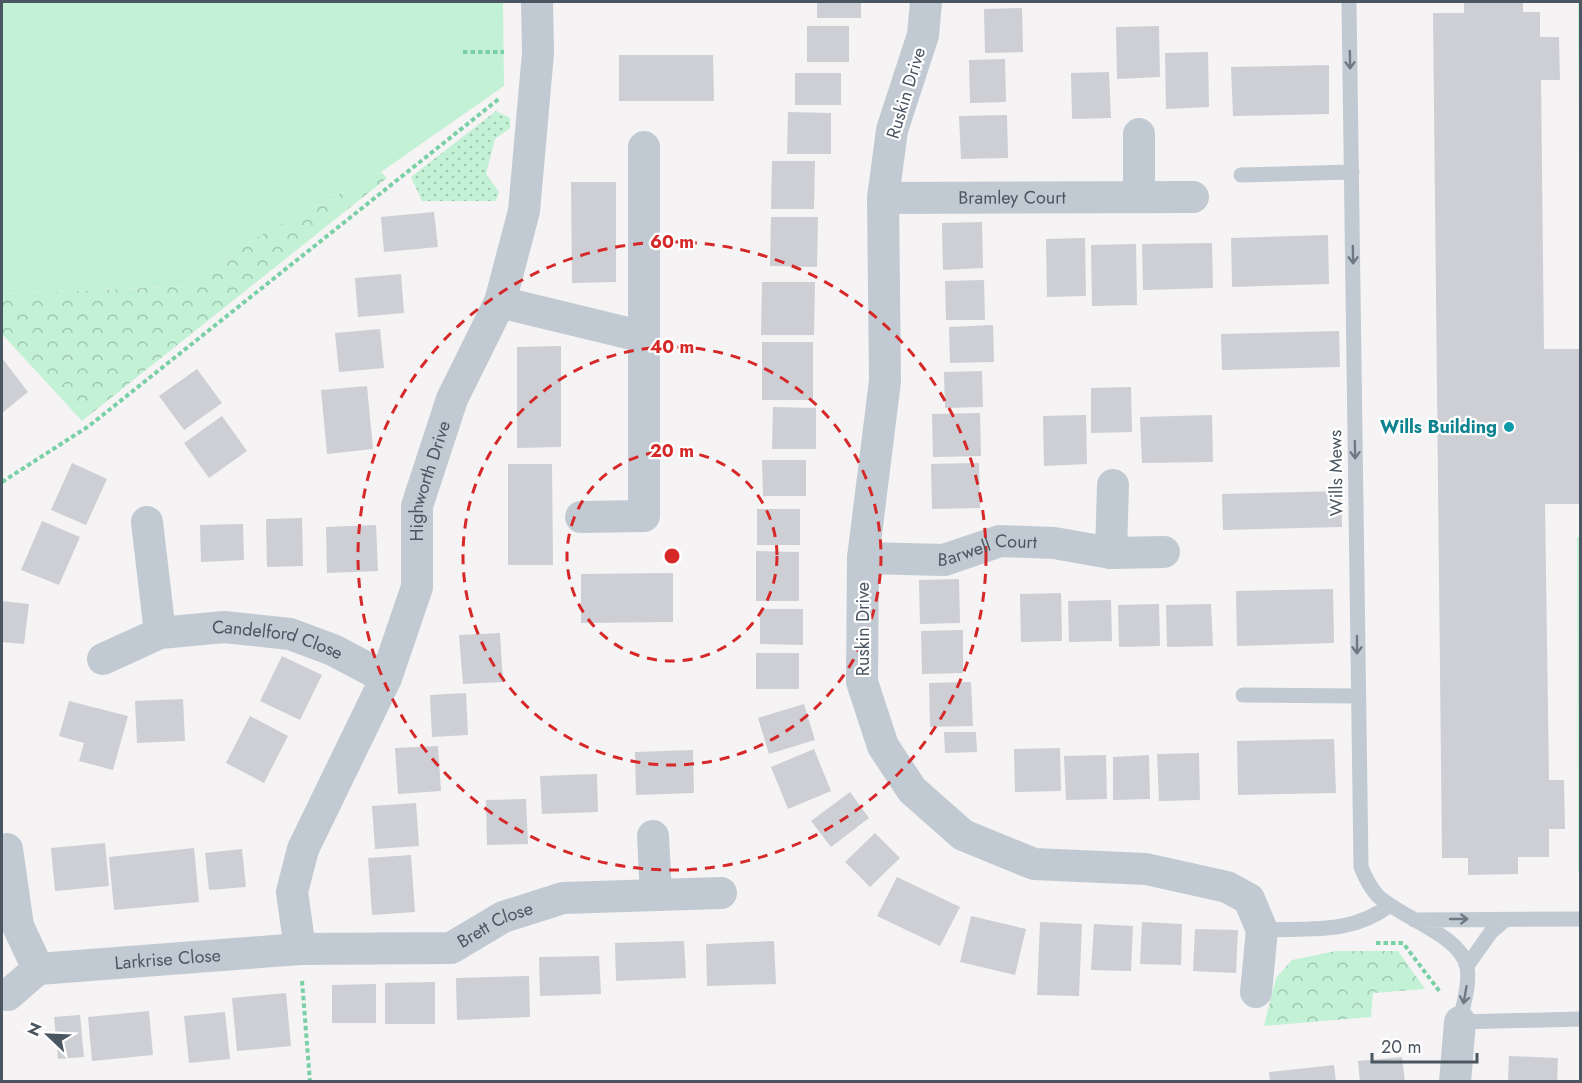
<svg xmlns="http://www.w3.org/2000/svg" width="1582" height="1083" font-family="Jost,sans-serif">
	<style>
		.grass { fill: url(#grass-dots) }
		.forest { fill: url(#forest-crowns) }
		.park { fill: #c3f1d5 }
		.building { fill: #cdcfd5 }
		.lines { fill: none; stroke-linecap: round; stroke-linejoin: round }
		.path { stroke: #7ad0a6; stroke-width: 4; stroke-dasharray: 4.5 3; stroke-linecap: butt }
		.lane { stroke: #c1cad2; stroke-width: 15 }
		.street { stroke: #c1cad2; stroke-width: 32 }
		.oneway { stroke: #6e7983 }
		.ring { fill: none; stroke: #d62828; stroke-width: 3; stroke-dasharray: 10 8 }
		.culture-dot { fill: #0f9aa8; stroke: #fff; stroke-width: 2 }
		.labels { text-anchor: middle; stroke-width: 4.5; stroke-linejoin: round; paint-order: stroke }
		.street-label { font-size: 18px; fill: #4a5661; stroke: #fff }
		.culture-label { font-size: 18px; font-weight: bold; fill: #0d838f; stroke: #fff; text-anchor: end }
		.centre { fill: #d62828; stroke: #fff; stroke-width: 3 }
		.ring-label { font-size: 18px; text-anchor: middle; font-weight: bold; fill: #d62828; stroke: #fff; stroke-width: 4.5; stroke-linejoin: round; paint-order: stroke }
	</style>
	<defs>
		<pattern id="grass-dots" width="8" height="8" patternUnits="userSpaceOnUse" patternTransform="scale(1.5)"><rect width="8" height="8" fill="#c3f1d5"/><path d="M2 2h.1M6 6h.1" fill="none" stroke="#a0c6b0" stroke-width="1.8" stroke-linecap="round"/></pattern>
		<pattern id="forest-crowns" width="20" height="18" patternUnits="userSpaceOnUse" patternTransform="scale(1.5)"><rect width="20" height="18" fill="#c3f1d5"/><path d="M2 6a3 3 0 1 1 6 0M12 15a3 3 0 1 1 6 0" fill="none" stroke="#a0c6b0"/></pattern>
	</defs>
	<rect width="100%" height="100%" fill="#f5f3f3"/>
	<path class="grass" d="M1578,2H1580V310Z
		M496,111L510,118V128L495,139L486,174L499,192L496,201H422L411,177Z
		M1577,537H1580V871H1578Z"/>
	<path class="forest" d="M381,172L387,178L82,421L2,334V294L191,286L259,236Z
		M1336,951H1398L1425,989L1373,993L1371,1017L1264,1026L1276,978L1292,960Z"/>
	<path class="park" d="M2,2H503L504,86L381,172L259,236L191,286L2,294Z"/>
	<path class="building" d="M817,2H861V18H817Z
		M1464,2H1523V12H1540V37H1559L1560,80H1541L1544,349H1580V504H1545L1549,780H1564L1565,829H1549V857H1518V874L1468,875V858H1442L1433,13H1464Z
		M1022,8L1023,52L985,53L984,9Z
		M807,26H849V62H807Z
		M1159,26L1160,77L1117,79L1116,27Z
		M1208,52L1209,107L1166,109L1165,53Z
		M619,55H713L714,101H619Z
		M1005,59L1006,102L970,103L969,60Z
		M1329,65V114L1233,116L1231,67Z
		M1109,72L1111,118L1072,119L1071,73Z
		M795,73H841V105H795Z
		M788,112L831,113V154H787Z
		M1007,115L1008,158L961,159L959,116Z
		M772,161H815L814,209H771Z
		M571,182H616V282L572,283Z
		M434,212L438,247L384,252L381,217Z
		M771,217H818L817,267L770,266Z
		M982,222L983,268L943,270L942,223Z
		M1328,235L1329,284L1232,287L1231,238Z
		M1085,238L1086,296L1047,297L1046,239Z
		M1212,243L1213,288L1143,290L1142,244Z
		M1136,244L1137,305L1092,306L1091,245Z
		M401,274L404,313L358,317L355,278Z
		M984,280L985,320H946L945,281Z
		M762,282H815L814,335H761Z
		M993,325L994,362L950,363L949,327Z
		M380,329L384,368L339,372L335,333Z
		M1339,331L1340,367L1222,370L1221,334Z
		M762,342H813V400H762Z
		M561,346V447L517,448V347Z
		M2,358L28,392L2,413Z
		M197,369L222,403L184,430L159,396Z
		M982,371L983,407L945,408L944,372Z
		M367,386L373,449L327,454L321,390Z
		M1131,387L1132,432L1091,433V388Z
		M773,407L816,408V449H772Z
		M980,413L981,456L933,457L932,414Z
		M1086,415L1087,464L1044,466L1043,416Z
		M1212,415L1213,462L1142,463L1140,417Z
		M222,416L247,451L209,478L184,443Z
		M762,460H806V496H763Z
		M72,463L107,479L86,525L51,510Z
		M979,463L980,508L932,509L931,464Z
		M508,464H552L553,565H508Z
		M1341,491L1342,527L1223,530L1222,494Z
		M757,509H800V545H757Z
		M302,518L303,566L267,567L266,519Z
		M42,521L80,537L59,585L21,570Z
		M243,524L244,560L201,562L200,525Z
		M376,525L378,571L327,573L326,527Z
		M756,551L799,552V601H756Z
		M673,573V622L581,623V574Z
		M959,579L960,623L920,624L919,580Z
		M1333,589L1334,643L1237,646L1236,591Z
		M1061,593L1062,641L1021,642L1020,594Z
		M1111,600L1112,641L1069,642L1068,601Z
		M2,601L29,604L24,644L2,642Z
		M1159,604L1160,646L1119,647L1118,605Z
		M1211,604L1213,646L1167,647L1166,605Z
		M760,609H803V645L760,644Z
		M963,630V673L922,674L921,631Z
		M500,633L503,682L463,684L459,635Z
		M756,653H799V689H756Z
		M282,656L322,675L300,720L260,701Z
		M971,682L973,726L930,727L929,683Z
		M466,693L468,735L432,737L430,695Z
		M183,699L185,741L137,743L135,701Z
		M69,701L128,716L113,770L79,761L84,743L59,736Z
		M804,704L815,740L769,754L758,718Z
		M250,716L288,736L264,783L226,763Z
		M944,732H976L977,752L945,753Z
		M1334,739L1336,793L1238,795L1237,741Z
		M438,746L441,791L398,794L395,748Z
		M1060,748L1061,791L1015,792L1014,749Z
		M814,749L831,791L788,809L771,767Z
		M693,750L694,793L636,795L635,752Z
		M1199,753L1200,800L1159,801L1157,754Z
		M1106,755L1107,799L1066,800L1064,756Z
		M1149,755L1150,799L1113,800V757Z
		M597,774L598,812L542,814L540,776Z
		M850,792L869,818L831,847L811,821Z
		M526,799L528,844L487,845L486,800Z
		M416,803L419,846L375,849L372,806Z
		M875,833L900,858L870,887L845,862Z
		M105,843L109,886L55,891L51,848Z
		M194,848L199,902L114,910L109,857Z
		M242,849L246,887L209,890L205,853Z
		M411,855L415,912L372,915L368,858Z
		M897,877L960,907L940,946L877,916Z
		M971,916L1026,929L1015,975L960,962Z
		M1040,922L1082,924L1079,996L1037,995Z
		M1142,922L1182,924L1181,965L1140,964Z
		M1094,924L1133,926L1131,971L1091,970Z
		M1195,929L1238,930L1236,973L1193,971Z
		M684,941L686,978L616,981L615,943Z
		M774,941L776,984L707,986L706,944Z
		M599,956L601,994L540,996L539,957Z
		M529,976L530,1017L457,1020L456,978Z
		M435,982V1024H385V983Z
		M376,984V1023H332V985Z
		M286,993L291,1046L237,1051L232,998Z
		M149,1011L153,1055L92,1061L88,1017Z
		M225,1012L230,1059L189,1063L184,1016Z
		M80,1015L84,1057L58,1059L54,1017Z
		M1509,1056L1558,1058L1557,1082H1508Z
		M1402,1057L1405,1082H1360L1358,1061Z
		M1334,1065L1336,1082H1270L1269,1072Z"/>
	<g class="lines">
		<path class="path" d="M463,52H504
			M2,482L89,426L500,98
			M1376,943H1403L1440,992
			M302,981L310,1082"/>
		<path class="lane" d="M1349,2L1361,867C1365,877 1369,886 1377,895C1400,918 1460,934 1467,967C1470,984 1463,1005 1460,1022L1580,1019
			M1241,175L1352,172
			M1243,695L1357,696
			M1414,920L1580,919
			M1262,930C1309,928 1351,935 1390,905
			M1467,966L1491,932L1505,920"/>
		<g class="street">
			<path d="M926,2L923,35L892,130L883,198L885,381L863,558L862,682L883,746L912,790L963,835L1034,864L1146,869L1227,887L1249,899L1262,930L1256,992"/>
			<path d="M1139,134V197"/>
			<path id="s1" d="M883,198L1193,197"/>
			<path d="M500,302L644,337"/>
			<path d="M581,517L644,516V147"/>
			<path d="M147,522L160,633"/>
			<path d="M1111,553L1113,485"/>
			<path id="s2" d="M863,558L944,560L1000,541L1054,543L1111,553L1164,552"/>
			<path id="s3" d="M103,659L160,633L224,627L290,634L333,650L386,678"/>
			<path d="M653,836L656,895"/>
			<path d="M7,849L18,926L38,969L8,995"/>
			<path id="s4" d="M300,949L292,892L303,849L386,678L417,587V506L452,399L500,302L524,211L538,53L537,2"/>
			<path id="s5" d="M38,969L300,949L451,948L503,917L563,898L721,893"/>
			<path d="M1455,1082L1460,1022"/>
		</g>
	</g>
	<defs><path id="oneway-shaft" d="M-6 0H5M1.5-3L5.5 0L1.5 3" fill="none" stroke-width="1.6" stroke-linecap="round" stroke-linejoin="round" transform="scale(1.5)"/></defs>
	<g class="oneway">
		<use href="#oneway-shaft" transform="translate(1350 60) rotate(89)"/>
		<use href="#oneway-shaft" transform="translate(1353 255) rotate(89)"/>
		<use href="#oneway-shaft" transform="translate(1355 450) rotate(89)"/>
		<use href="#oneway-shaft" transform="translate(1357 645) rotate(90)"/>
		<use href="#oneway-shaft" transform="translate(1459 919)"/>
		<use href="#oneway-shaft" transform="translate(1465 995) rotate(100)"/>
	</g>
	<g class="ring">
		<circle cx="672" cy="556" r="105"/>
		<circle cx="672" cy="556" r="209"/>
		<circle cx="672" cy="556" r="314"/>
	</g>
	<circle class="culture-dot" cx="1509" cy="427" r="6"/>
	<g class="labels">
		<g class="street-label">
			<text transform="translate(906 93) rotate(-73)" y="6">Ruskin Drive</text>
			<text dy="6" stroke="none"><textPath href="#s1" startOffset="129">Bramley Court</textPath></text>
			<text transform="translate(1336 473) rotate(-91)" y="6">Wills Mews</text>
			<text dy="6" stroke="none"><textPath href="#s4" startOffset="496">Highworth Drive</textPath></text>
			<text dy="6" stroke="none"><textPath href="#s2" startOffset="126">Barwell Court</textPath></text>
			<text transform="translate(863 629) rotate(-90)" y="6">Ruskin Drive</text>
			<text dy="6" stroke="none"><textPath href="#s3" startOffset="182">Candelford Close</textPath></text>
			<text dy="6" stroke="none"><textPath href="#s5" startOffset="464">Brett Close</textPath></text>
			<text dy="6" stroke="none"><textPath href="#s5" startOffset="130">Larkrise Close</textPath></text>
		</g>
		<g class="culture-label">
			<text x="1497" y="433">Wills Building</text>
		</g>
	</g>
	<circle cx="672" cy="556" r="9" class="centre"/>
	<g class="ring-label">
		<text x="672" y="248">60 m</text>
		<text x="672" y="353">40 m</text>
		<text x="672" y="457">20 m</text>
	</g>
	<rect width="1582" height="1083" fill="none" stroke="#4a5661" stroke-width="6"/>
	<g transform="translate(48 1035) rotate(293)" stroke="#ffffff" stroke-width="4.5" paint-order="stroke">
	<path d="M0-4.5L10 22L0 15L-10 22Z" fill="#4a5661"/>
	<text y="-9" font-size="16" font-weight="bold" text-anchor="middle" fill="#4a5661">N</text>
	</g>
	<path d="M1372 1053v9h105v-9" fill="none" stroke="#4a5661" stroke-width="3"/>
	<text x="1381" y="1053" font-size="18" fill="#4a5661" stroke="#ffffff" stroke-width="4.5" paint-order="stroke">20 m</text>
</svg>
